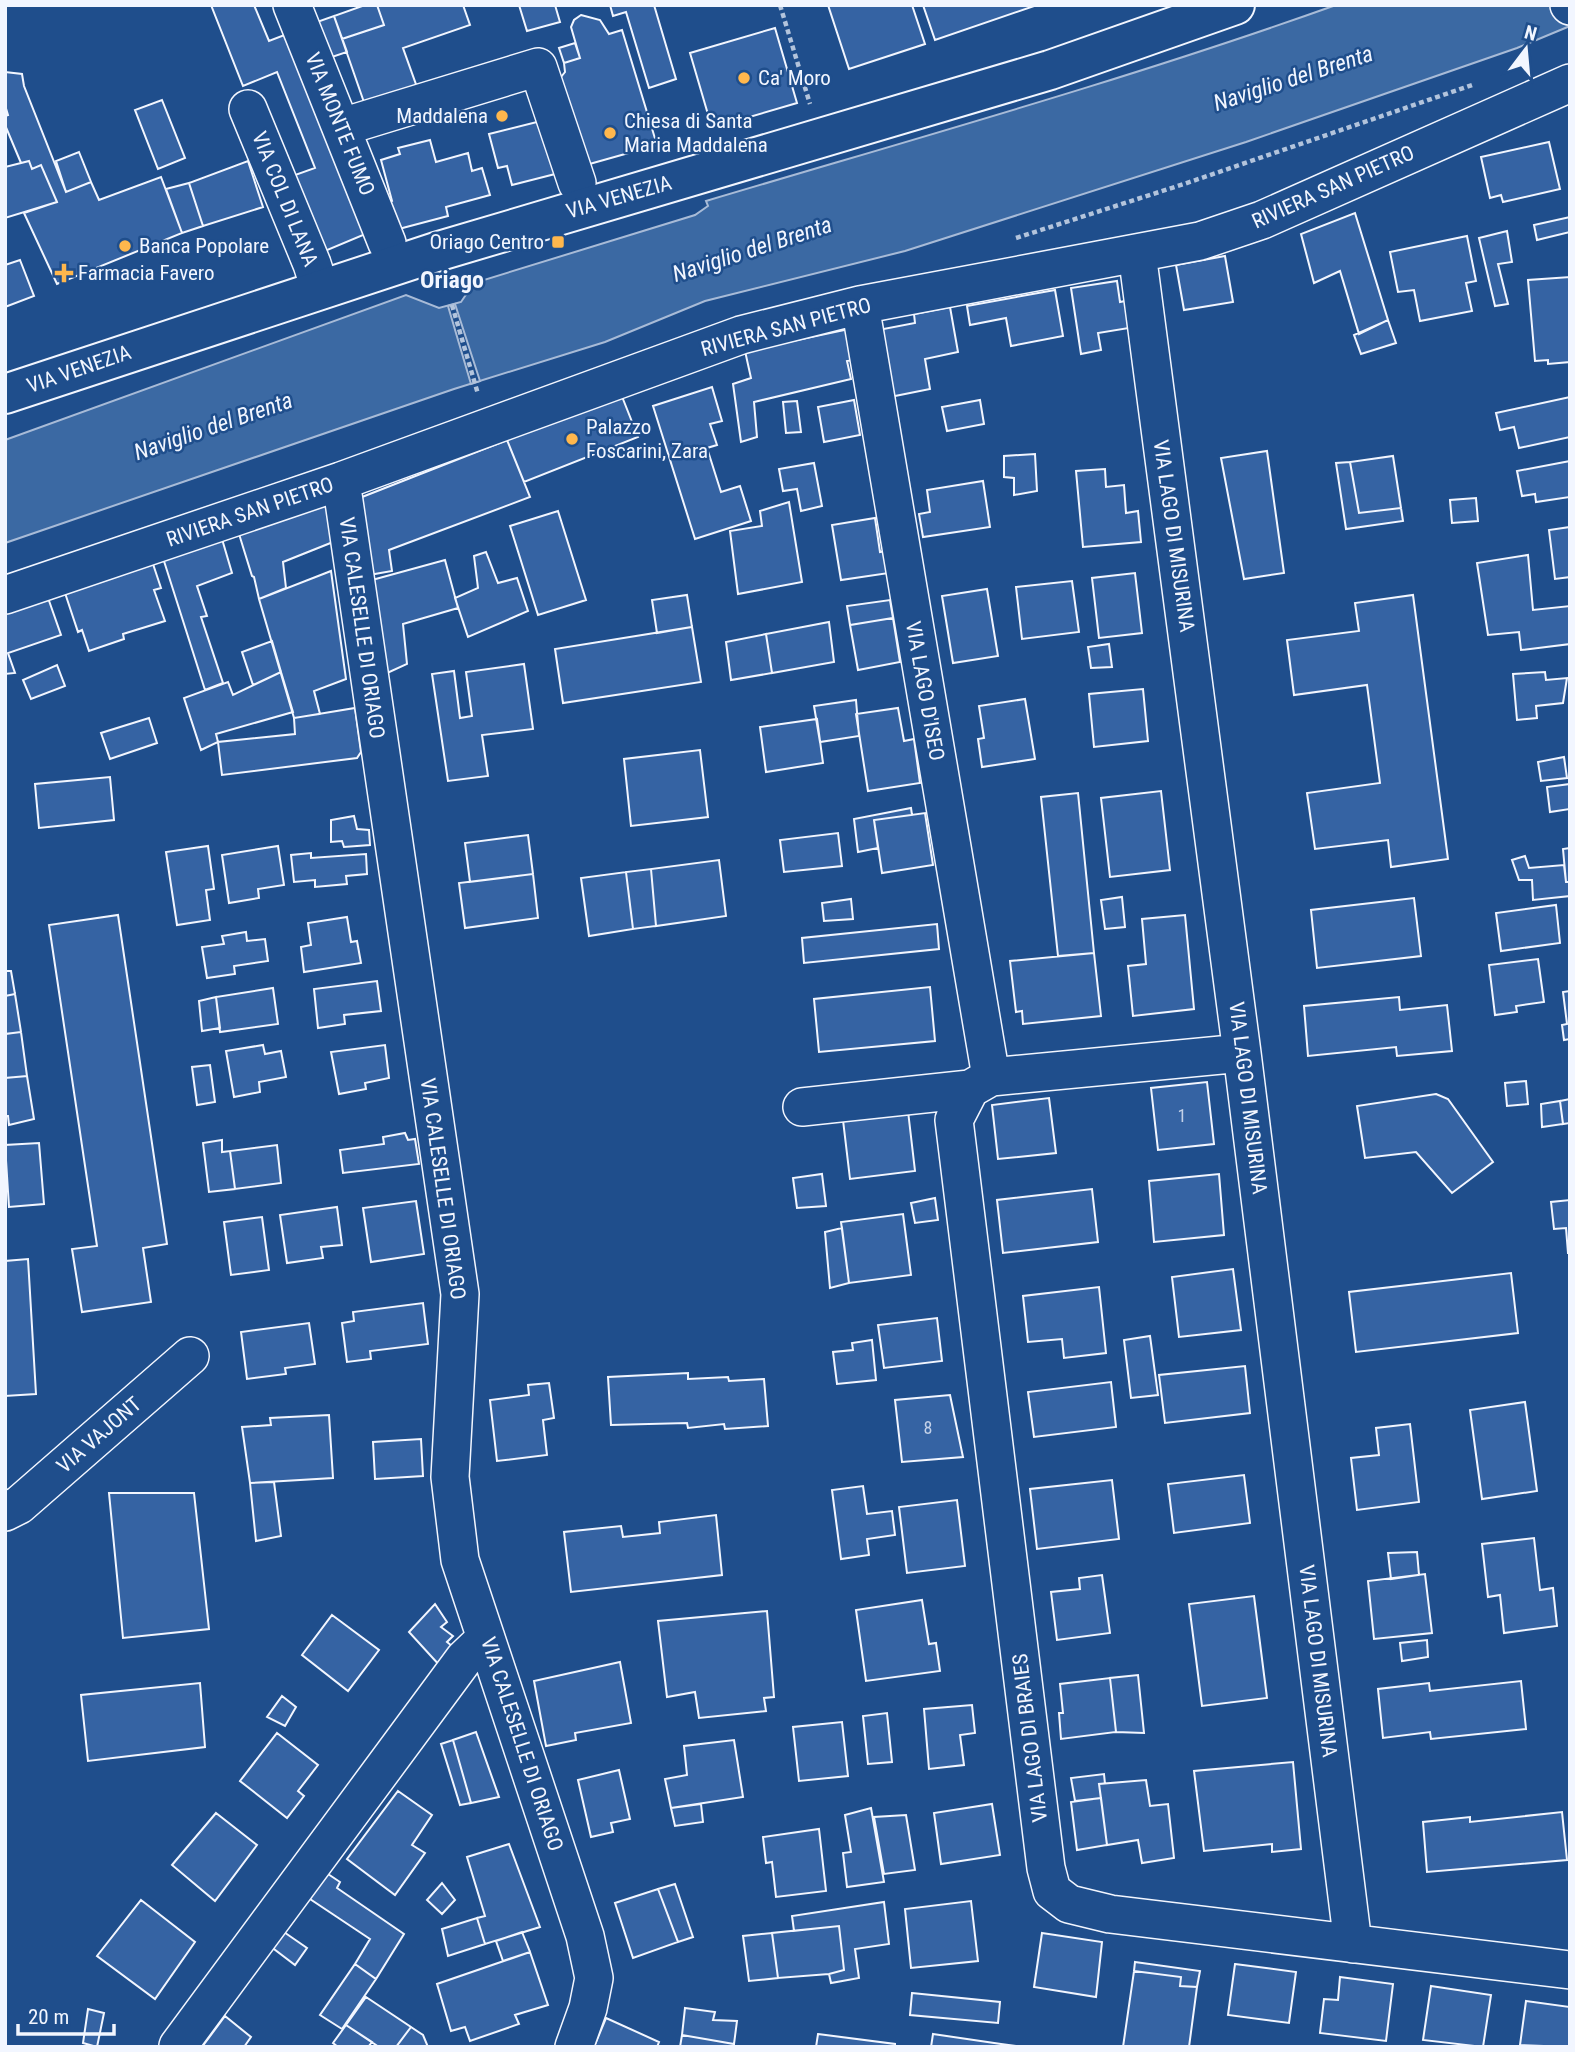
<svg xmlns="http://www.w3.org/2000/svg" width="1575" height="2052" font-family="'Roboto Condensed',sans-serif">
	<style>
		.water { fill: #3b69a3; stroke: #a8bbd7; stroke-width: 2 }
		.pier { fill: #1f4e8c; stroke: #a8bbd7; stroke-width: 2 }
		.building { fill: #3563a3; stroke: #f2f6ff; stroke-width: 2 }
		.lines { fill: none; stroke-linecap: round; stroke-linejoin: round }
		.minor-casing { stroke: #f2f6ff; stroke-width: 40 }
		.major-casing { stroke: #f2f6ff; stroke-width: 42 }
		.path { stroke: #b3c4dc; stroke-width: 4.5; stroke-dasharray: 5 3.5; stroke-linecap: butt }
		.minor { stroke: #1f4e8c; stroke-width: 37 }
		.major { stroke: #1f4e8c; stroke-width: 38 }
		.poi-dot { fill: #ffb74d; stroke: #1f4e8c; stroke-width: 2.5 }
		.labels { text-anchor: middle; stroke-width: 5; stroke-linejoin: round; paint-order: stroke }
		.number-label { font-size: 18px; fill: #c3d1e8 }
		.poi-label { font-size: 21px; fill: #f2f6ff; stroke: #1f4e8c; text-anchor: start }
		.street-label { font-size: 21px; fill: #f2f6ff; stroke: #1f4e8c }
		.water-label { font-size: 23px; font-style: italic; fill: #f2f6ff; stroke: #1f4e8c }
		.quarter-label { font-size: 24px; font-weight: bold; fill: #f2f6ff; stroke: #1f4e8c }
	</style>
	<rect width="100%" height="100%" fill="#1f4e8c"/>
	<path class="water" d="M1336,5H1570V26L1517,48L1246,142L905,251L705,301L605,342L454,389L5,543V440L406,295L439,308L461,302L474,283L695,215L708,206L706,201C917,138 1129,79 1336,5Z"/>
	<path class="pier" d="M455,304L480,381L471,384L448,306Z"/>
	<path class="building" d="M211,5H254L269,41L287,34L375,230L325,251L295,175L315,168L277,72L243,86Z
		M365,5H377L384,25L342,39L334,16Z
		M377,5H463L470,25L403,48L418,90L366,108L342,39L384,25Z
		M519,5H555L560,22L527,31Z
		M610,5H654L676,79L649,88L626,12L613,16Z
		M828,5H912L925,44L849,69Z
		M923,5H1037L935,40Z
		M581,15L600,20L609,34L622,30L657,145L586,165L561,85V77L565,72L564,63L580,58L571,27L574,20Z
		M334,16L347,52L326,59L314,23Z
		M775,28L797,103L712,128L690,53Z
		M575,43L580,58L564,63L559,48Z
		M5,72L22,74L24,86L66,192L91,182L99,200L161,177L182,233L57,284L24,213L57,202L41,165L32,169L29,161L21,163L5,125V116L8,115L5,105Z
		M162,100L185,158L158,169L135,110Z
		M549,119L563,172L512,185L507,166L498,168L489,134Z
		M430,140L436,162L468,153L472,171L482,168L490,195L446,207L448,216L395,230L387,203L392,201L381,160L400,154L398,148Z
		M1549,142L1560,189L1503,202L1501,195L1490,198L1481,157Z
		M79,152L91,182L66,192L56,161Z
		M29,161L32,169L41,165L57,202L5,218V167Z
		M248,161L263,207L203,226L189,183Z
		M189,183L203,226L182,233L166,189Z
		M1355,213L1388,320L1359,334L1340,271L1314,283L1301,234Z
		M1570,217V232L1537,240L1534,225Z
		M1507,231L1512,262L1498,264L1508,304L1495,306L1479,238Z
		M1467,236L1476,281L1466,283L1472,311L1420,321L1414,290L1398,292L1390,252Z
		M1225,256L1233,302L1184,310L1176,265Z
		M20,260L34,296L5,307V265Z
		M1570,277V362L1548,364V360L1535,361L1528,280Z
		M1117,281L1120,302L1125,301L1129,328L1098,333L1101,350L1081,354L1071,288Z
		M1055,290L1063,336L1011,346L1006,318L970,325L967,306Z
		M950,307L958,352L925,359L930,389L885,398L873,331L915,323L914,314Z
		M1388,320L1396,343L1361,354L1354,335Z
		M849,329L854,360L847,361L851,379L754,402L757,437L741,442L733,384L751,378L745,351Z
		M712,387L722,421L710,424L717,445L707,448L721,492L740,486L751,521L695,539L653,406Z
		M621,394L638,437L524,482L507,440Z
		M1570,397V437L1519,448L1514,427L1500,430L1496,413Z
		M854,400L860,435L824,442L818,407Z
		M980,400L984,424L947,431L942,407Z
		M797,401L801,432L786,433L783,402Z
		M507,440L530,497L389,550L392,571L369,575L357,499Z
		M1267,451L1284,573L1244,579L1221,458Z
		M1035,454L1037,491L1014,495V478L1004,477V456Z
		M1393,456L1401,508L1359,513L1350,462Z
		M1570,461V497L1536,502L1535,494L1522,496L1517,471Z
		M1350,462L1359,513L1401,508L1403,521L1346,529L1336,463Z
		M814,463L822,506L801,511L797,489L783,491L779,469Z
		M1105,469L1106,487L1124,485L1126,513L1138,511L1141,542L1083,547L1076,471Z
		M983,481L990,527L923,537L919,514L930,512L927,490Z
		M1476,498L1478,521L1452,523L1450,500Z
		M789,502L802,582L738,594L730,531L762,526L760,511Z
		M328,503L333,542L283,562L286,588L259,599L254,577L252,576L239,534Z
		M558,511L586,600L538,615L510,526Z
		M875,518L880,552L886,551L889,573L841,580L832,525Z
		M1570,527V577L1555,579L1549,530Z
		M222,539L232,573L197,586L207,616L201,617L223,683L205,690L163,558Z
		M486,552L498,583L517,578L528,611L468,637L455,598L478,588L474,556Z
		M1528,555L1533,610L1570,606V644L1521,650L1519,632L1488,635L1477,563Z
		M445,560L458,608L403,624L407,664L385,674L372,580Z
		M152,561L161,588L154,590L165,621L123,634L124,639L89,651L82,630L78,632L64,590Z
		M331,571L346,679L314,691L320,714L294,718L259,599Z
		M1135,573L1142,633L1099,638L1092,578Z
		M1072,581L1079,632L1022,639L1016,587Z
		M987,589L998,656L953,663L942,596Z
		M47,595L61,635L8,653L15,673L5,674V609Z
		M687,595L692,627L657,633L652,600Z
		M1413,595L1448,859L1391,867L1388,840L1315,849L1307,793L1380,783L1367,685L1294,695L1287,640L1359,631L1355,603Z
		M890,600L893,618L850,625L847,606Z
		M893,618L900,662L858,670L850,625Z
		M829,622L834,662L772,673L766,634Z
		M692,627L701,682L563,703L555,649Z
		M766,634L772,673L731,680L726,642Z
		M272,641L281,672L253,685L242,652Z
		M1109,644L1112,667L1091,668L1088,647Z
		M524,664L533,729L482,735L488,776L448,781L432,674L454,671L460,718L472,716L466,672Z
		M57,665L65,686L31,699L23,680Z
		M281,672L293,712L216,734L218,742L201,750L184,698L228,682L233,695Z
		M1545,672L1546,680L1567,678L1563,703L1536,706L1537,718L1517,720L1513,674Z
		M1143,689L1148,741L1094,747L1089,694Z
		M1025,699L1035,759L982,767L978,739L984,738L979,706Z
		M856,700L859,736L820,742L814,706Z
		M355,708L361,752L357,758L222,775L218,742L295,734L294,718Z
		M898,708L904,741L914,739L920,783L868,791L856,714Z
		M149,718L157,743L110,759L101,733Z
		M817,719L823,763L766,772L760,727Z
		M700,750L708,817L631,826L624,759Z
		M1564,757L1567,778L1541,781L1538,762Z
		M110,777L114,820L39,828L35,784Z
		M1570,784V809L1550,812L1547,787Z
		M1161,791L1170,870L1110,877L1101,798Z
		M1078,793L1094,953L1058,956L1041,797Z
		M911,808L912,815L874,820L878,848L858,852L854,819Z
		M925,813L933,865L882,873L874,820Z
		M354,816L357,829L369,830L370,845L344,847L342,841L331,842V820Z
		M838,833L842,866L784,872L780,840Z
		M528,835L533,874L470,882L465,843Z
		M208,846L214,889L206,890L210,920L177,925L166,852Z
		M278,846L284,885L258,889L259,898L229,903L222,855Z
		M1570,848V882H1566L1563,849Z
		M311,853V858L366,854L367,874L346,876L347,884L315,887V880L294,882L291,855Z
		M1525,856L1529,868L1564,865L1566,882H1570V896L1533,900L1532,880H1519L1512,860Z
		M719,860L726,916L656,926L651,869Z
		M651,869L656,926L633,929L626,872Z
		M626,872L633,929L589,936L581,878Z
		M533,874L538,918L465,928L459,883Z
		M1122,897L1125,927L1105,929L1101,900Z
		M1414,898L1421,956L1317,968L1311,910Z
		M851,899L853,919L824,921L822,903Z
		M1556,905L1560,943L1501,951L1496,913Z
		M118,915L167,1244L143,1248L151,1302L82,1312L72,1249L97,1246L49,925Z
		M1185,915L1194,1009L1133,1016L1128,966L1146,964L1142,919Z
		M347,917L351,942L357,941L361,963L304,972L301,947L311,945L308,923Z
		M937,924L939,949L804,963L802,938Z
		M246,932L247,941L265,939L268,961L234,966L235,974L207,978L202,947L224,944L222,936Z
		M1094,953L1101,1016L1023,1024L1022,1011L1016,1012L1010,961Z
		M1538,959L1544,1002L1516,1006L1517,1012L1495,1015L1489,965Z
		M5,971H11L15,994L5,996Z
		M377,981L381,1011L344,1015L345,1024L318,1028L314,989Z
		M930,987L935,1041L819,1052L814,999Z
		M273,988L278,1024L220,1032L216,997Z
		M1570,991V1039L1564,1040L1562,1025L1567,1024L1563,992Z
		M15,994L21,1032L5,1034V996Z
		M216,997L220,1028L202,1031L199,1001Z
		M1399,997L1400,1010L1447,1005L1452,1051L1397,1056L1396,1047L1308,1056L1304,1006Z
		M21,1032L27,1076L5,1078V1034Z
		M263,1045L265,1054L281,1051L286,1077L259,1082L260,1092L234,1097L226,1051Z
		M385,1045L389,1078L365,1083L366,1089L339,1094L331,1052Z
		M210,1065L215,1102L197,1105L192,1067Z
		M27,1076L34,1119L9,1125L8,1116H5V1078Z
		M1526,1081L1528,1104L1507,1106L1505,1083Z
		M1207,1082L1214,1144L1158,1150L1151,1088Z
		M1436,1094L1448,1099L1493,1162L1452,1193L1416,1152L1365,1158L1357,1106Z
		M1049,1098L1056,1153L998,1159L992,1105Z
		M1570,1099V1123L1563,1124L1560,1101Z
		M1560,1101L1563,1124L1542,1127L1541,1104Z
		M908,1111L915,1171L850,1179L843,1120Z
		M405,1133L408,1140L415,1139L419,1164L343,1173L340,1150L384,1144L383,1137Z
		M222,1140V1152L230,1151L235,1189L209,1192L203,1143Z
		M39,1143L44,1204L9,1207L5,1145Z
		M277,1145L281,1183L235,1189L230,1151Z
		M822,1174L826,1206L797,1208L793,1178Z
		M1219,1174L1224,1235L1154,1242L1149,1181Z
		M1092,1189L1098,1242L1003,1253L997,1200Z
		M935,1198L938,1220L915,1223L911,1203Z
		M1570,1200V1253H1568L1566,1228L1554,1229L1551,1202Z
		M416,1201L424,1254L371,1262L363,1208Z
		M337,1207L342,1245L321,1247L323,1258L287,1263L280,1215Z
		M903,1214L911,1275L849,1283L841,1222Z
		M262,1217L269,1270L231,1275L224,1222Z
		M842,1228L849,1283L830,1288L825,1232Z
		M28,1259L36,1394L5,1396V1261Z
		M1233,1269L1241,1330L1179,1337L1172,1277Z
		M1511,1273L1518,1333L1356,1352L1349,1292Z
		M1099,1287L1106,1353L1064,1358L1062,1339L1028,1342L1023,1296Z
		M423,1303L428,1344L370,1351L371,1359L347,1362L342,1323L354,1321L353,1312Z
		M937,1318L942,1361L884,1368L878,1325Z
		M309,1323L315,1364L285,1368L286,1374L247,1379L241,1332Z
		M1150,1336L1158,1395L1131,1398L1124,1340Z
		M872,1340L876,1380L837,1384L833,1352L853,1350L852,1343Z
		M1245,1366L1250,1413L1165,1423L1159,1375Z
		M688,1373V1379L728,1377L729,1381L764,1379L768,1426L725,1429L724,1424L688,1428L687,1423L611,1425L608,1377Z
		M1111,1382L1116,1427L1034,1437L1028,1392Z
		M549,1383L554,1418L543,1420L547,1455L497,1461L490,1400L529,1395L528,1385Z
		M950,1395L963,1457L902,1462L895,1400Z
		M1525,1402L1537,1491L1482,1499L1470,1410Z
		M329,1415L333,1478L250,1483L242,1427L271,1425L270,1418Z
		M1410,1424L1419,1502L1357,1510L1351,1458L1379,1455L1376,1428Z
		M421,1439L423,1476L375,1479L373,1442Z
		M1244,1475L1250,1523L1174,1533L1168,1484Z
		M1112,1480L1119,1539L1037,1549L1030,1489Z
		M274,1482L281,1536L256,1541L250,1483Z
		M863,1486L867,1514L892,1511L895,1535L867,1539L869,1555L841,1559L832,1490Z
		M109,1493H194L209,1629L123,1638Z
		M957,1500L965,1566L907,1573L899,1507Z
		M716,1515L722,1575L571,1592L564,1532L621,1526L623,1537L660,1533L659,1522Z
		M1534,1538L1540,1590L1553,1588L1557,1626L1504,1633L1500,1595L1488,1597L1482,1544Z
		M1417,1552L1419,1575L1391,1579L1388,1553Z
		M1425,1574L1432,1633L1374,1639L1368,1581Z
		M1102,1575L1110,1633L1057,1640L1051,1592L1080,1589L1079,1578Z
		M1254,1596L1267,1698L1202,1706L1189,1604Z
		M922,1600L929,1644L936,1643L940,1671L866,1681L856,1610Z
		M435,1604L447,1622L441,1627L453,1636L447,1642L457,1650L441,1667L409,1632Z
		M767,1611L774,1697L764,1698L766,1711L699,1718L695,1692L667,1697L658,1621Z
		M332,1615L379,1650L348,1691L302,1655Z
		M1427,1640L1428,1657L1402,1661L1400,1643Z
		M620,1662L631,1723L575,1733L576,1740L546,1746L534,1681Z
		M1138,1675L1144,1733L1116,1732L1110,1678Z
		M1110,1678L1116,1732L1061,1739L1059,1713H1063L1060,1684Z
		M1521,1681L1526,1729L1431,1739L1430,1732L1383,1738L1378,1689L1429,1683L1430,1691Z
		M200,1683L205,1747L88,1761L81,1695Z
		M282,1696L296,1707L285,1726L267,1717Z
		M972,1705L975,1733L960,1735L964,1765L929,1769L924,1709Z
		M887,1713L892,1762L868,1764L863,1716Z
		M842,1722L848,1776L799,1781L793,1727Z
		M476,1732L499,1797L471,1803L453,1740Z
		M277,1733L318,1765L298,1791L304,1796L287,1818L240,1781Z
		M453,1740L471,1803L460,1805L441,1744Z
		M734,1740L743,1797L671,1808L665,1779L687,1775L684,1746Z
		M1293,1762L1301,1849L1272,1852V1844L1204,1851L1194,1771Z
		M619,1770L630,1819L611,1823L613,1832L591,1837L578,1780Z
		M1104,1774L1105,1784H1099L1101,1798L1075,1801L1071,1778Z
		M1146,1780L1150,1806L1168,1804L1174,1858L1142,1863L1138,1840L1107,1845L1099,1784Z
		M398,1791L432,1815L412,1845L425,1853L395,1895L347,1859Z
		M1101,1798L1107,1845L1077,1850L1071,1802Z
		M701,1804L703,1822L675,1826L671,1808Z
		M992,1804L1000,1855L941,1864L934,1813Z
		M871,1808L884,1882L847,1887L843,1853L851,1852L845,1815Z
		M1562,1812L1567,1860L1427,1872L1423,1822L1470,1817V1822Z
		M216,1813L257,1845L215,1901L172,1865Z
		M906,1815L915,1870L884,1874L874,1817Z
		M819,1829L826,1891L776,1897L772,1862L766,1863L763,1837Z
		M509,1844L540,1927L485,1944L477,1918L485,1916L467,1857Z
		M316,1866L340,1882L337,1888L404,1934L376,1979L355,1964L370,1939L298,1891Z
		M442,1883L455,1900L442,1914L427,1900Z
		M675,1884L693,1937L678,1942L658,1889Z
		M658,1889L678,1942L633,1958L615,1903Z
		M141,1900L195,1942L155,1999L97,1956Z
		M971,1901L978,1961L911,1968L905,1909Z
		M884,1902L889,1944L855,1949L859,1978L831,1983L829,1974L844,1970L839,1926L794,1931L792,1916Z
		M477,1918L485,1944L448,1956L442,1929Z
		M839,1926L844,1970L829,1974L778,1978L772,1933Z
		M281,1930L307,1948L295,1965L270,1946Z
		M522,1932L530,1952L503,1961L496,1941Z
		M772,1933L778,1978L749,1981L743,1936Z
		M1042,1933L1102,1942L1096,1997L1034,1987Z
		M530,1952L548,2005L515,2015L519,2024L470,2041L465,2027L451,2031L437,1984Z
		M1135,1962L1200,1971L1197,1987L1180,1986L1181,1977L1134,1971Z
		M355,1964L376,1979L342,2029L320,2015Z
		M1235,1964L1296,1972L1289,2023L1228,2015Z
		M1134,1971L1181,1977L1180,1986L1197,1987L1189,2047H1123Z
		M1340,1977L1393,1984L1386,2041L1320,2033L1324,1999L1338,2000Z
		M1431,1986L1491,1995L1483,2047L1423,2040Z
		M912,1993L1000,2002L998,2023L910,2015Z
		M366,1997L411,2027L396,2047H379L346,2025Z
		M1526,2001L1570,2007V2047L1520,2045Z
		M685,2008L715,2012L713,2020L737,2021L734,2044L682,2035Z
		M88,2009L104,2013L97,2047L83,2043Z
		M225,2016L251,2037L244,2047H202Z
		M606,2018L659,2042L657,2047H594Z
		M346,2025L372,2042L368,2047H338L333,2043Z
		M411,2027L423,2035L428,2047H396Z
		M818,2034L895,2044V2047H816Z
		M933,2034L1001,2044L1024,2047H931Z
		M682,2035L734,2044V2047H680Z"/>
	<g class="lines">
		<g class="minor-casing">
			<path id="minor" d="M292,5L387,243
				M1569,5L1570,6
				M248,109L312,264L320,289
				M342,127L538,67L577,183
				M1137,253L1242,1053L1353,1944
				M860,305L991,1077
				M341,481L460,1294L450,1477L460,1560L585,1936L594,1978L588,2008L574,2047
				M5,595L341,481L741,335L860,305L1200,241L1262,220L1570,83
				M1242,1053L991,1077L970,1089L954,1120L1046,1868L1052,1891L1069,1904L1110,1914L1570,1970
				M802,1107L970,1089
				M5,1512L19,1505L190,1356
				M178,2046L464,1659L486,1638"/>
		</g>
		<g class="major-casing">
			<path id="major" d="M5,394L436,252L1050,70L1235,5"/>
		</g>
		<path class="path" d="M780,5L810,104
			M1016,238L1184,184L1475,84
			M452,305L478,394"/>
		<use href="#minor" class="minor"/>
		<use href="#major" class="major"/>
	</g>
	<g class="poi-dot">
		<circle cx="744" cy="78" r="7"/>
		<circle cx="502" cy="116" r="7"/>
		<circle cx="610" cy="133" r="7"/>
		<rect x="551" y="235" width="14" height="14" rx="3.5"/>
		<circle cx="125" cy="246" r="7"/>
		<path d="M60.5 262.5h7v7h7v7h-7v7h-7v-7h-7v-7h7z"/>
		<circle cx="572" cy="439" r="7"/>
	</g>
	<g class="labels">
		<g class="number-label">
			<text x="1182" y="1122">1</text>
			<text x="928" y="1434">8</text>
		</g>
		<g class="poi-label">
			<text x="758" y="85">Ca' Moro</text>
			<text x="488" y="123" text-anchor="end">Maddalena</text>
			<text x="624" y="128">Chiesa di Santa<tspan x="624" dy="24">Maria Maddalena</tspan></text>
			<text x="544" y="249" text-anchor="end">Oriago Centro</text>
			<text x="139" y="253">Banca Popolare</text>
			<text x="78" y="280">Farmacia Favero</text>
			<text x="586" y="434">Palazzo<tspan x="586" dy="24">Foscarini, Zara</tspan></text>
		</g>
		<g class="street-label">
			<text transform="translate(340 124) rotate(68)" y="7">VIA MONTE FUMO</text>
			<text transform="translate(1333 187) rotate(-24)" y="7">RIVIERA SAN PIETRO</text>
			<text transform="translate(619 197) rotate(-16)" y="7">VIA VENEZIA</text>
			<text transform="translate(285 199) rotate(68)" y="7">VIA COL DI LANA</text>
			<text transform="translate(786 327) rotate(-15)" y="7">RIVIERA SAN PIETRO</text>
			<text transform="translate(79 369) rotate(-19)" y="7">VIA VENEZIA</text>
			<text transform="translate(250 512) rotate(-19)" y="7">RIVIERA SAN PIETRO</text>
			<text transform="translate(1174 536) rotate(82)" y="7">VIA LAGO DI MISURINA</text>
			<text transform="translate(362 628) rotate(82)" y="7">VIA CALESELLE DI ORIAGO</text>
			<text transform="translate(925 691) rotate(80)" y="7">VIA LAGO D'ISEO</text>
			<text transform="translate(1248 1098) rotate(83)" y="7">VIA LAGO DI MISURINA</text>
			<text transform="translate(443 1189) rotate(82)" y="7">VIA CALESELLE DI ORIAGO</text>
			<text transform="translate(99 1435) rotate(-41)" y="7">VIA VAJONT</text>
			<text transform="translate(1318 1661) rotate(83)" y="7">VIA LAGO DI MISURINA</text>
			<text transform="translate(1030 1738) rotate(-97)" y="7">VIA LAGO DI BRAIES</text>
			<text transform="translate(522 1744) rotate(72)" y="7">VIA CALESELLE DI ORIAGO</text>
		</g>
		<g class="water-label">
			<text transform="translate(1293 78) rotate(-18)" y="8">Naviglio del Brenta</text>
			<text transform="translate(752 249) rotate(-18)" y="8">Naviglio del Brenta</text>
			<text transform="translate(213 426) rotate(-19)" y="8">Naviglio del Brenta</text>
		</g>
		<g class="quarter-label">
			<text x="452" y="288">Oriago</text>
		</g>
	</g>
	<rect width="1575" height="2052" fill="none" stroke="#f2f6ff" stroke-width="14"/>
	<g transform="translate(1526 49) rotate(16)" stroke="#1f4e8c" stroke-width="5" paint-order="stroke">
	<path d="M0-5L12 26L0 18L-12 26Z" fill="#f2f6ff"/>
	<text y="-10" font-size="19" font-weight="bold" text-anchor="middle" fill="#f2f6ff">N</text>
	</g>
	<path d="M18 2024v10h96v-10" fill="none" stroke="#f2f6ff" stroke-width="3.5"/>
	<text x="28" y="2024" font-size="21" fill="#f2f6ff" stroke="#1f4e8c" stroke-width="5" paint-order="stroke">20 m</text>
</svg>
